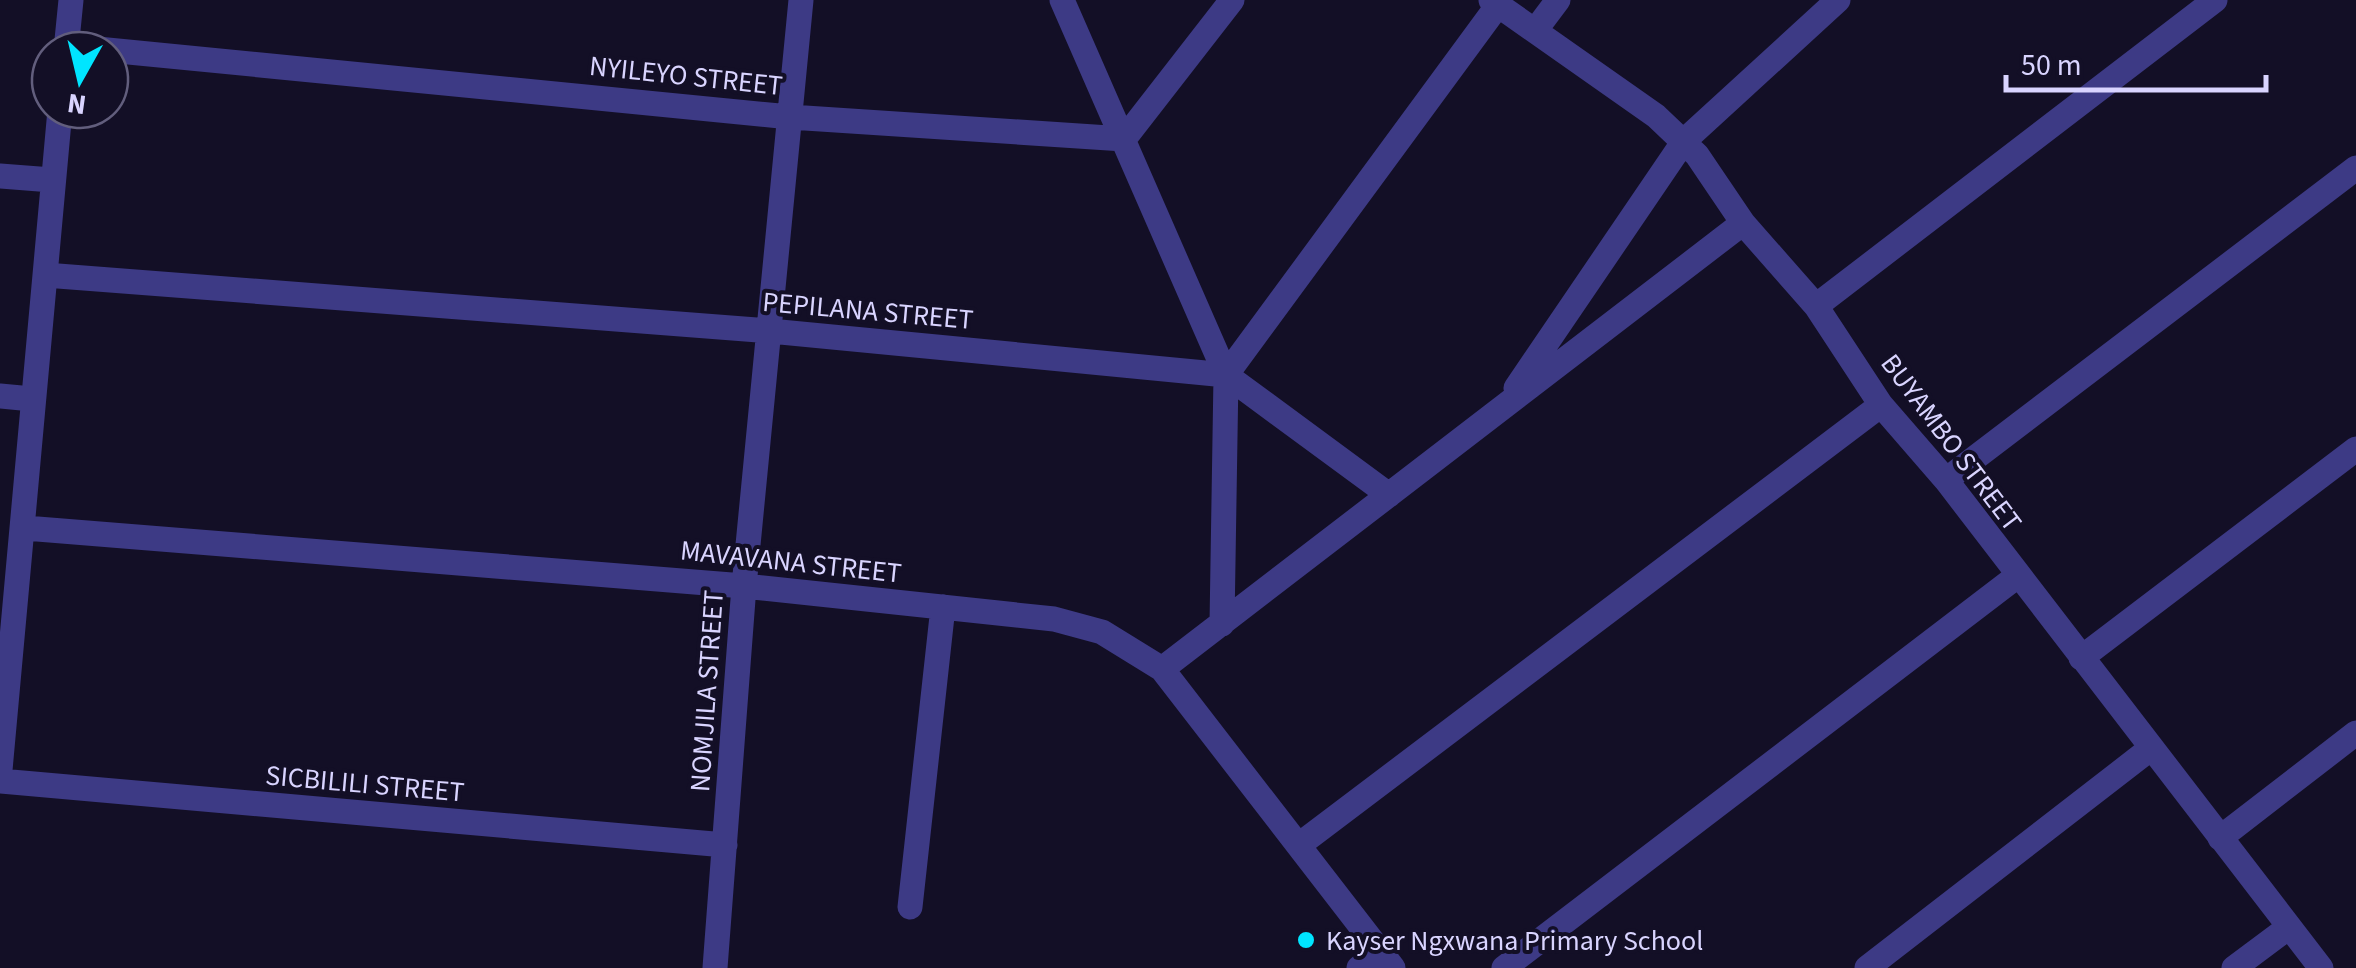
<svg xmlns="http://www.w3.org/2000/svg" width="2356" height="968" font-family="'Source Sans 3',sans-serif">
	<style>
		.lines { fill: none; stroke-linecap: round; stroke-linejoin: round }
		.minor { stroke: #3d3a85; stroke-width: 25 }
		.poi-dot { fill: #00e5ff; stroke: #130f26; stroke-width: 4 }
		.labels { text-anchor: middle; stroke-width: 8; stroke-linejoin: round; paint-order: stroke }
		.street-label { font-size: 28px; fill: #d9d4ff; stroke: #130f26 }
		.poi-label { font-size: 28px; fill: #d9d4ff; stroke: #130f26; text-anchor: start }
	</style>
	<rect width="100%" height="100%" fill="#130f26"/>
	<g class="lines">
		<path class="minor" d="M1062,0L1226,375L1222,624
			M1491,0L1656,116L1697,155L1743,223L1816,306L1881,405L1946,480L2321,968
			M1537,28L1558,0
			M67,46L790,117L1124,139L1232,0
			M66,50L71,0
			M0,176L52,180
			M45,275L770,331L1226,375L1498,5
			M1816,306L2215,0
			M1226,375L1389,495
			M1516,388L1684,141L1838,0
			M0,396L32,399
			M1946,480L2356,168
			M25,528L744,586L1054,619L1102,632L1162,669L1393,968
			M2081,658L2356,449
			M1162,669L1743,223
			M0,770L60,110
			M0,781L725,845
			M2220,838L2356,733
			M1299,845L1881,405
			M910,907L943,607
			M715,968L744,586L801,0
			M1359,968L1380,951
			M1504,968L2016,577
			M1867,968L2150,749
			M2234,968L2289,927"/>
	</g>
	<circle class="poi-dot" cx="1306" cy="940" r="10"/>
	<g class="labels">
		<g class="street-label">
			<text transform="translate(686 75) rotate(6)" y="10">NYILEYO STREET</text>
			<text transform="translate(868 310) rotate(5)" y="10">PEPILANA STREET</text>
			<text transform="translate(1952 442) rotate(53)" y="10">BUYAMBO STREET</text>
			<text transform="translate(791 561) rotate(6)" y="10">MAVAVANA STREET</text>
			<text transform="translate(706 691) rotate(-86)" y="10">NOMJILA STREET</text>
			<text transform="translate(365 783) rotate(5)" y="10">SICBILILI STREET</text>
		</g>
		<g class="poi-label">
			<text x="1326" y="950">Kayser Ngxwana Primary School</text>
		</g>
	</g>
	<g transform="translate(80 80) rotate(188)"><circle r="48" fill="#130f26" stroke="#625e7d" stroke-width="2.5"/>
	<path d="M0-8L18 38L0 25L-18 38Z" fill="#00e5ff"/>
	<text y="-15" font-size="28" font-weight="bold" text-anchor="middle" fill="#d9d4ff">N</text>
	</g>
	<path d="M2006 75v15h260v-15" fill="none" stroke="#d9d4ff" stroke-width="5"/>
	<text x="2021" y="75" font-size="30" fill="#d9d4ff" stroke="#130f26" stroke-width="8" paint-order="stroke">50 m</text>
</svg>
